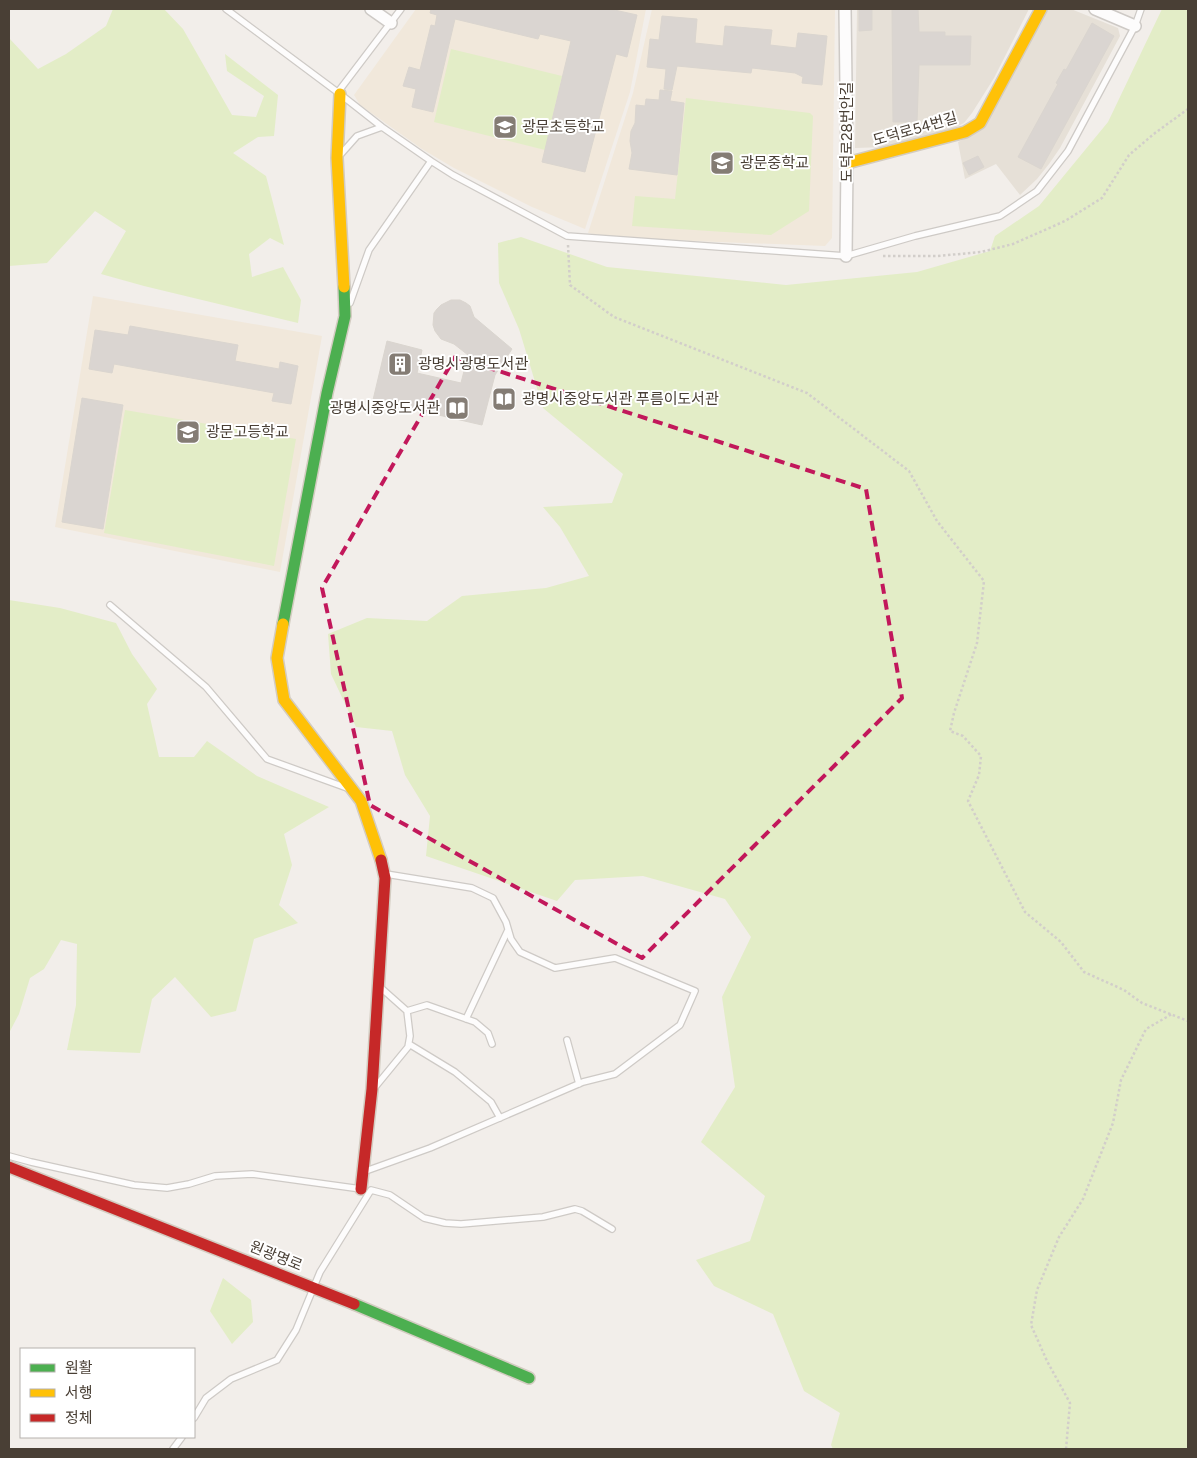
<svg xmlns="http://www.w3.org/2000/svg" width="1197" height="1458" font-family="Figtree,'Noto Sans KR',sans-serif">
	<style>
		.residential { fill: #e6e0d7 }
		.education { fill: #f1e8db }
		.green { fill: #e3edc7 }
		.building { fill: #dad5d1; stroke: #dad5cf }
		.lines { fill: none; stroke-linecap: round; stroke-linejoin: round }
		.lane-casing { stroke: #cecac6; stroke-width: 8 }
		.street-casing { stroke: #cecac6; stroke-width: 14 }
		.fast-casing { stroke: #d3ccc1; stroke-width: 14 }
		.slow-casing { stroke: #d3ccc1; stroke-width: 14 }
		.jam-casing { stroke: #d3ccc1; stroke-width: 14 }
		.path { stroke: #d2ceca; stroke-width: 2.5; stroke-dasharray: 2.5 2.5; stroke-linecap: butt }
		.lane { stroke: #fdfcfc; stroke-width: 5.5 }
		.street { stroke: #fdfcfc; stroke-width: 11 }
		.fast { stroke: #4caf50; stroke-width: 11 }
		.slow { stroke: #ffc107; stroke-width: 11 }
		.jam { stroke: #c62828; stroke-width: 11 }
		.marked { fill: none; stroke: #c2185b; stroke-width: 4; stroke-dasharray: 10 6; stroke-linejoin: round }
		.labels { text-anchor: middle; stroke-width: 4; stroke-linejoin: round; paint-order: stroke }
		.poi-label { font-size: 15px; fill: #493f35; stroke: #fff; text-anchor: start }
		.street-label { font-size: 15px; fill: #493f35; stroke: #fff }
	</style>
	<rect width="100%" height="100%" fill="#f2eeea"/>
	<path class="residential" d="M857,9H1029L994,78L972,113L964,123L954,128L885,147L855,148Z
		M1045,9H1071L1118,28L1120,36L1060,148L1049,164L1037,179L1020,195L996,164L965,179L958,142L964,139Z"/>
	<path class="education" d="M416,9H646L630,92L585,229L532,207L454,168L422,149L360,105L354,95Z
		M652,9H835L832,238L825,246L616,238L588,233L633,93Z
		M93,296L322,336L280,572L55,527Z"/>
	<path class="green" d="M113,9H164L183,29L232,115L256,117L264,96L227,71L225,54L278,95L274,136L258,137L233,153L266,176L284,245L270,238L249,254L252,277L283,267L301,300L298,323L144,286L101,274L126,231L95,211L47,263L9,266V38L38,69L66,54L106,26Z
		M1162,9H1188V1449H833L831,1445L840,1413L804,1391L773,1314L714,1286L696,1260L750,1241L765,1196L701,1142L735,1087L722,997L751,937L725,899L643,876L575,880L557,901L426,856L430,816L405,775L392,731L356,727L331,674L328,634L367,618L427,621L462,596L546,588L589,576L560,527L543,507L612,503L623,474L543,408L519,329L499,283L498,243L521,237L607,267L786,285L917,272L990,251L995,236L1039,206L1108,122Z
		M451,49L562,76L545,150L434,122Z
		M686,98L810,113L813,116L809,211L771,235L632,226L635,196L675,199Z
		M125,410L296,439L274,566L104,533Z
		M9,600L60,608L116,623L132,654L157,689L147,704L159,757H194L207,741L257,776L329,807L284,834L292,865L279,905L298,923L254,939L236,1011L211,1017L175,977L152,999L140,1053L67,1050L76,1005L77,944L61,940L44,969L30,978L19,1014L9,1033Z
		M223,1278L251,1300L253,1322L232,1344L210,1311Z"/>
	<path class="building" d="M431,9H610L637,15L627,57L616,54L585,172L542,162L571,41L540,34L538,39L455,19L433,112L412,107L416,89L403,86L409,67L420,70L431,25L435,26L437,15L430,13Z
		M859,9H872V30L859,31Z
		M892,9H918L919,32H945V36H971L970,65H919L917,122H893Z
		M662,16L697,19L695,43L723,46L725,26L772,30L770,45L796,48L798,33L827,36L822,85L802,83L803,77L795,73L752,68L751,73L677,66L672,90L664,89L666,69L647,67L650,39L659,40Z
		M1092,23L1114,36L1041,169L1018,157L1058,84L1056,83L1064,69L1066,70Z
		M660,90L672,91L670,101L684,103L677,175L629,169L632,153L630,141L631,131L635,123L636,105L645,106L646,99L659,100Z
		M978,156L984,167L969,175L963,163Z
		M451,300H460L466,303L470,306L474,317L512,349L495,375L482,425L373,400L387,341L422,350L417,373L461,383L468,355L454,344L441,339L435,331L433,325L434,313L437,309L441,305Z
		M130,326L238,345L235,361L279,369L280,362L298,366L291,404L272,401L274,393L114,364L112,373L89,369L95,330L128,335Z
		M82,398L123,405L103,529L62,522Z"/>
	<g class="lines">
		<g class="lane-casing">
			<path id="lane" d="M226,9L340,94L382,127L431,161L453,175L567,236L846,256L915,236L1000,216L1037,191L1068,151L1135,26L1141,9
				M338,92L401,9
				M341,154L357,136L382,127
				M350,303L369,250L431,161
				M110,605L206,687L267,759L347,788
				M407,1011L427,1005L475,1022L488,1033L492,1044
				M466,1019L508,930
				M567,1040L579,1084
				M409,1044L455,1072L491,1102L500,1118
				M376,1086L408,1047L410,1036L407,1011L380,987
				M9,1156L31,1162L134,1185L167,1188L189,1184L215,1176L252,1174L361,1189
				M363,1172L430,1148L583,1082L615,1074L680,1025L695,991L615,958L555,968L520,952L511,939L506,922L493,898L472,888L386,874
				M194,1418L206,1398L231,1379L277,1360L296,1330L320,1272L371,1190L390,1195L424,1218L445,1223L461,1224L543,1217L575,1209L582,1211L612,1229
				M173,1449L182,1437"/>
		</g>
		<g class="street-casing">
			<path id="street" d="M371,9L391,23
				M845,9L847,163L846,256
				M1095,9L1135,26"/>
		</g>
		<g class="fast-casing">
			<path id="fast" d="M283,624L327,393L345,316L344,287
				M354,1304L529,1378"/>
		</g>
		<g class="slow-casing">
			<path id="slow" d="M340,94L337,158L344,287
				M847,163L965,132L980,123L1041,9
				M283,624L277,658L284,700L361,801L381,860"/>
		</g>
		<g class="jam-casing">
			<path id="jam" d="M9,1167L354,1304
				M361,1189L372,1089L385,878L381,860"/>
		</g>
		<path class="path" d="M568,245L570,285L614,317L807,393L909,471L937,521L984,581L977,643L954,713L950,731L963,736L981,756L979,775L968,801L1025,912L1061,942L1084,972L1124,990L1142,1003L1188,1021
			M883,256H938L981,252L1013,244L1065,221L1102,198L1129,155L1155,133L1188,109
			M1066,1449L1070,1403L1047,1361L1031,1325L1037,1290L1059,1237L1083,1199L1113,1123L1121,1080L1146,1029L1172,1014"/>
		<use href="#lane" class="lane"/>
		<use href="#street" class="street"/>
		<use href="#fast" class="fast"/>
		<use href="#slow" class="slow"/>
		<use href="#jam" class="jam"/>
	</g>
	<path class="marked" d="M455,357L866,489L902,698L642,958L370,805L322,588Z"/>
	<defs>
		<g id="school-square" transform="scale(1.25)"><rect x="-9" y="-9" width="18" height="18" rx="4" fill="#847c74" stroke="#fff"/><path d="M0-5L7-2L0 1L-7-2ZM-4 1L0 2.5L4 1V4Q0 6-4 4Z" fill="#fff"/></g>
		<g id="building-square" transform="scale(1.25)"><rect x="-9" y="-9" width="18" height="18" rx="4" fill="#847c74" stroke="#fff"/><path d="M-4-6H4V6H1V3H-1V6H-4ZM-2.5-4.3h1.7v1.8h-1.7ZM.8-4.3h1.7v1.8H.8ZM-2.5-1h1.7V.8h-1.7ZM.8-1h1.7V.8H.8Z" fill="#fff"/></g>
		<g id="library-square" transform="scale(1.25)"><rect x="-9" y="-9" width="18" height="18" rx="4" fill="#847c74" stroke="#fff"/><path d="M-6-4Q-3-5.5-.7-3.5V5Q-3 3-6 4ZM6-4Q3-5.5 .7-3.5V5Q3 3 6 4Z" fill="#fff"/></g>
	</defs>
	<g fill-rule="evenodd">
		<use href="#school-square" x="505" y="127"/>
		<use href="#school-square" x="722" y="163"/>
		<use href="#building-square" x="400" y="364"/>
		<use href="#library-square" x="504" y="399"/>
		<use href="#library-square" x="457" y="408"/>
		<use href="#school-square" x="188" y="432"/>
	</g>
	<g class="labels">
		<g class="poi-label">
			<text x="522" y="132">광문초등학교</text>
			<text x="740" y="168">광문중학교</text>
			<text x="418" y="369">광명시광명도서관</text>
			<text x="522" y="404">광명시중앙도서관 푸름이도서관</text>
			<text x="440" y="413" text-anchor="end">광명시중앙도서관</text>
			<text x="206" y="437">광문고등학교</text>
		</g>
		<g class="street-label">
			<text transform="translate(915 129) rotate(-16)" y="5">도덕로54번길</text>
			<text transform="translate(847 132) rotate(-90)" y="5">도덕로28번안길</text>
			<text transform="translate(276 1256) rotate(22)" y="5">원광명로</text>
		</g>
	</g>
	<rect width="1197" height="1458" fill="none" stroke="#493f35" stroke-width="20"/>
	<rect x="20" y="1348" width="175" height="90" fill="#ffffff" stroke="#b6b2ae"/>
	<rect x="30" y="1364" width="25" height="8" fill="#4caf50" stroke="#b6b2ae"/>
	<text x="65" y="1373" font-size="15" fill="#493f35">원활</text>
	<rect x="30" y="1389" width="25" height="8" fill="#ffc107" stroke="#b6b2ae"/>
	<text x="65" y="1398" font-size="15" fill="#493f35">서행</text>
	<rect x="30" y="1414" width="25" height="8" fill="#c62828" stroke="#b6b2ae"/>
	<text x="65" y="1423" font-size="15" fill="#493f35">정체</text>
</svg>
